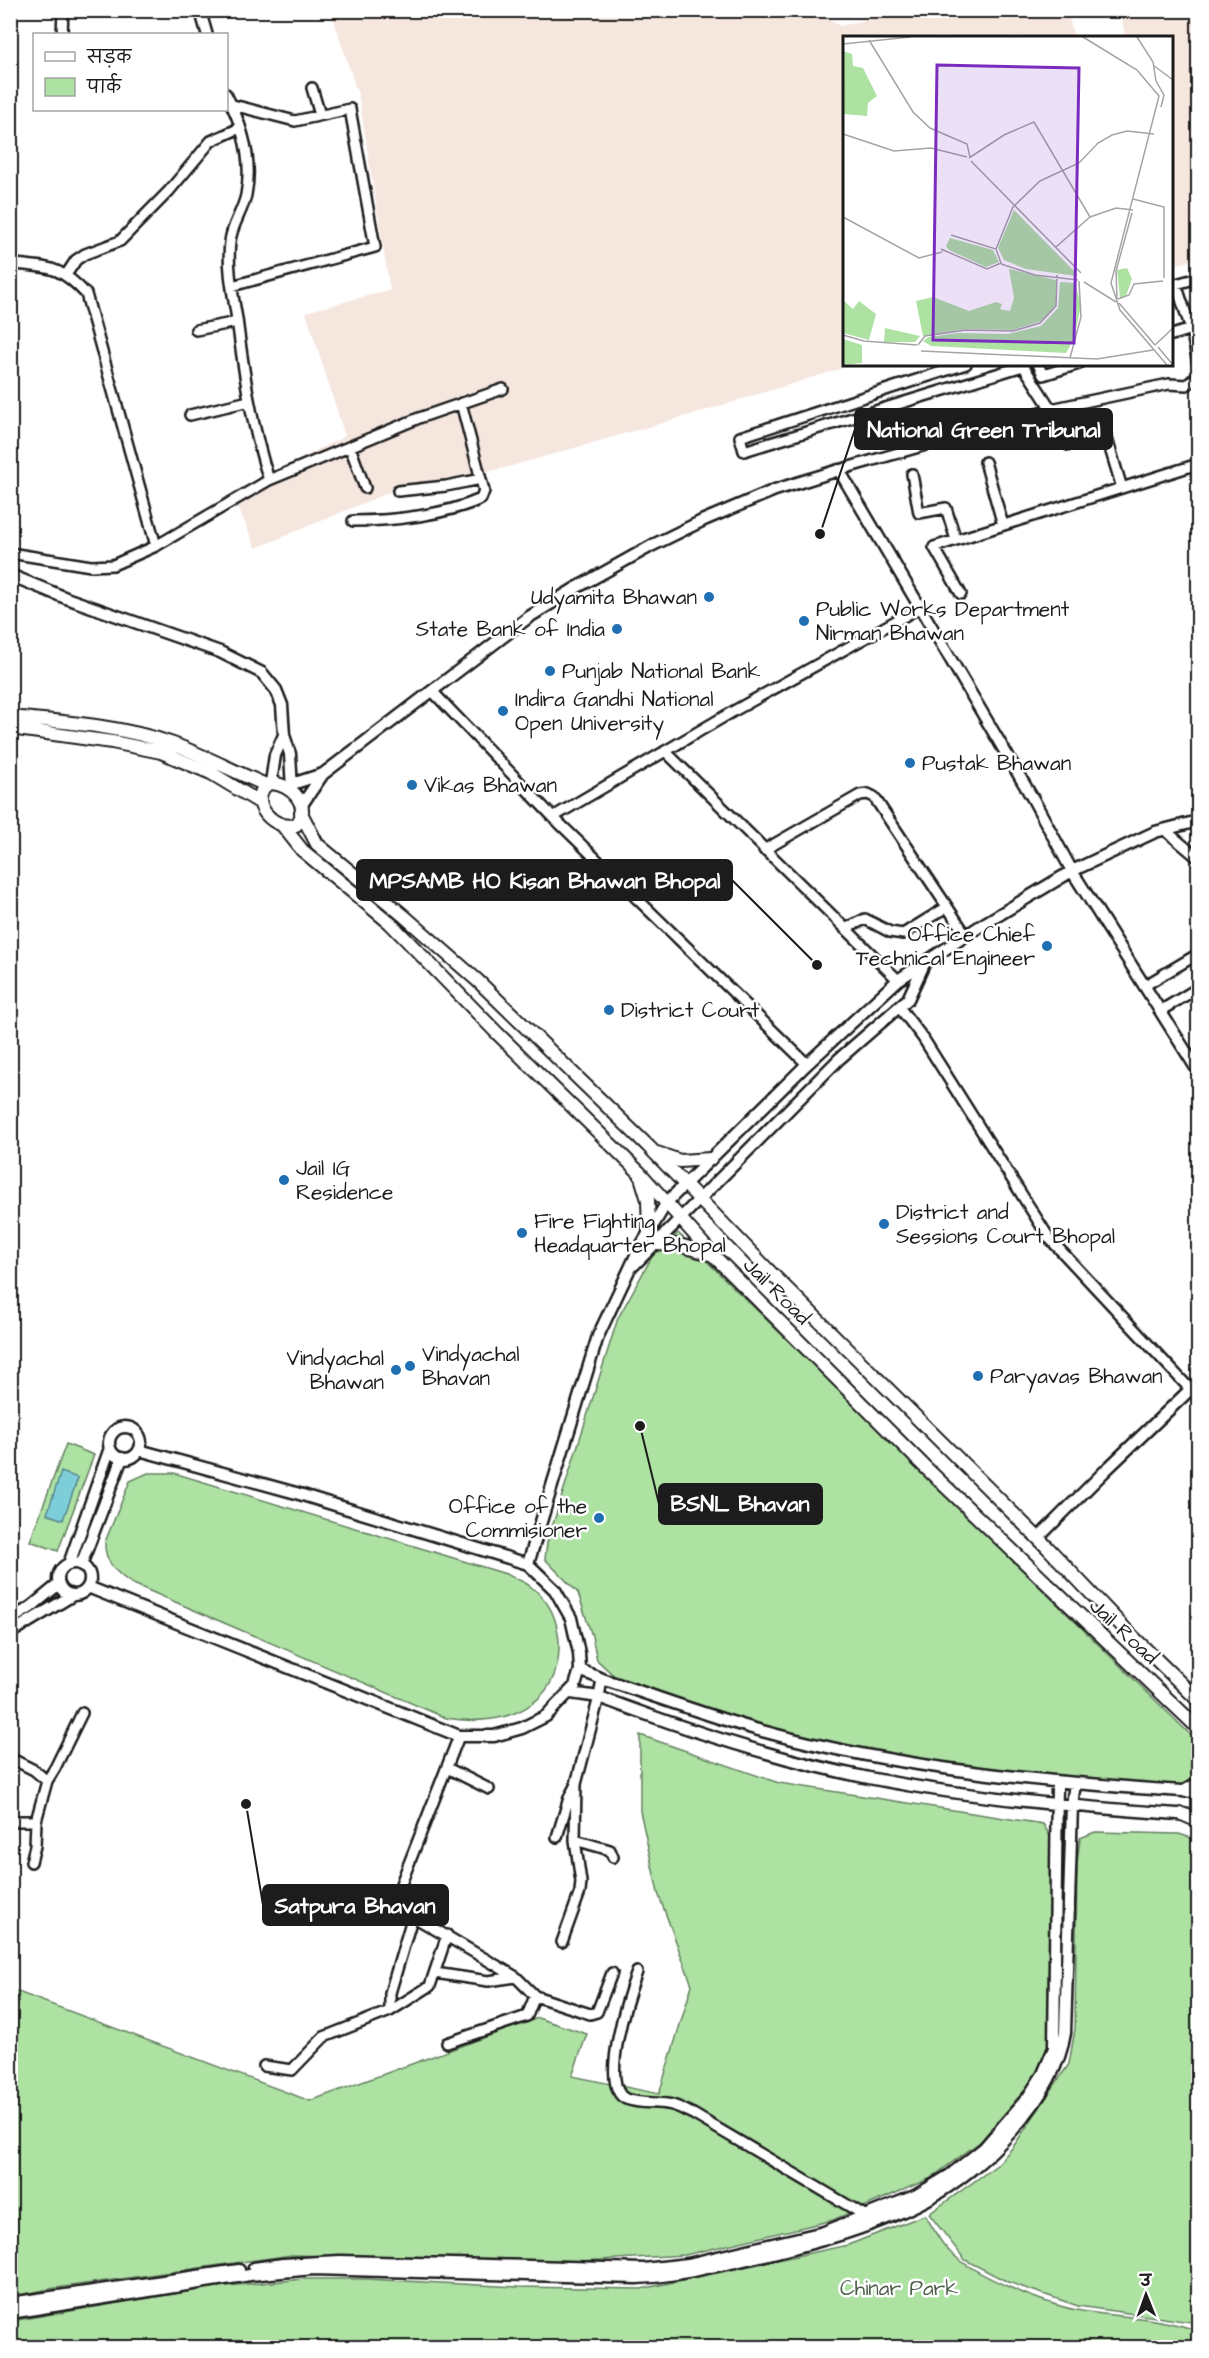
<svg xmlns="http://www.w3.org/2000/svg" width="1209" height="2358" font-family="'Architects Daughter','Playpen Sans Deva',sans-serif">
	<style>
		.built { fill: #f5e6de }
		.green { fill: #ade2a3; stroke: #647f60; stroke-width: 1.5 }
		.water { fill: #7eceda; stroke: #57878e; stroke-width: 1.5 }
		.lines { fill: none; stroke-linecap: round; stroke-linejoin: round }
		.minor-casing { stroke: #1c1c1c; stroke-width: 14 }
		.tertiary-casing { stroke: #1c1c1c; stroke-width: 15 }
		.secondary-casing { stroke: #1c1c1c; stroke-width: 16 }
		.minor { stroke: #fff; stroke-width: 9 }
		.tertiary { stroke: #fff; stroke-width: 10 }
		.secondary { stroke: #fff; stroke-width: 12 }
		.poi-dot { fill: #1f6fb2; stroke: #fff; stroke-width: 2 }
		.labels { text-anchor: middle; stroke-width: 5; stroke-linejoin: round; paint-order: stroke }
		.poi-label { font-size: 21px; fill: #1c1c1c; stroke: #fff; text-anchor: start }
		.street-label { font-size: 21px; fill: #1c1c1c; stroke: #fff }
		.park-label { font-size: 21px; fill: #4f614b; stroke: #fff }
		.inset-road { fill: none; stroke: #a4a4a4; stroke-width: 1.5 }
		.view { fill: #7b2cbf; fill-opacity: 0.15; stroke: #7b2cbf; stroke-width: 3 }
		.inset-edge { fill: none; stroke: #1c1c1c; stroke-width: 3 }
		.leader { fill: none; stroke: #1c1c1c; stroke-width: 2 }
		.callout-dot { fill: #1c1c1c; stroke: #fff; stroke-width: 2 }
		.callout { fill: #1c1c1c; stroke: #1c1c1c; stroke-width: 2 }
		.callout-label { font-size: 22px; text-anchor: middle; font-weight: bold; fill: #fff }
	</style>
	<rect width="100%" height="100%" fill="#fff"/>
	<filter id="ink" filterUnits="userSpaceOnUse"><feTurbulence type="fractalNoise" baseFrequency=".0167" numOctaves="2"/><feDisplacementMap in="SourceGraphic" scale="12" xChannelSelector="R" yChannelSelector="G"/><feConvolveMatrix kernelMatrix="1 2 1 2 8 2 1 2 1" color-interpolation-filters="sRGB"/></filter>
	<g filter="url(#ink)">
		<path class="built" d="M824,10L826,17L840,26L906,11H1067L1074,37L844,38V364L853,365L697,413L501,469L404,486L256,548L232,494L345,436L306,312L390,290L359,98L331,11Z
			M1121,11H1198V258L1172,266V38L1125,37Z"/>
		<path class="green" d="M678,1233L1198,1742V1789L1030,1779L785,1735L621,1682L597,1660L592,1636L578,1593L545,1559L547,1543L618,1318L653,1255Z
			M66,1444L94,1455L58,1551L30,1541Z
			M148,1473H174L506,1574C514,1578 523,1581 530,1586C550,1601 557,1618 559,1641C562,1708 502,1728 446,1718L131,1583C116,1573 104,1561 105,1542L130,1481Z
			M640,1735L779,1783L1043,1824L1055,1844L1053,2001L1048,2046L1033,2081L981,2141L931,2178L833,2220L685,2255L565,2262L292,2255L49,2289L11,2297L10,1989L310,2101L538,2018L587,2034L572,2076L659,2094L692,1985L658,1893L640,1811Z
			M1095,1832L1179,1834L1198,1840V2323L1078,2306L1008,2282L965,2260L929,2214L997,2165L1013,2147L1069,2064L1075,2029L1077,1864L1080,1838Z
			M925,2215C933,2227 940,2244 951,2253C976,2276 1042,2303 1076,2310C1118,2318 1157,2316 1198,2331V2347H11V2321L215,2287L305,2279H366L518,2287L641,2289L848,2245Z"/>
		<path class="water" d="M61,1472L78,1478L63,1520L47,1514Z"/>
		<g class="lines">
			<g class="minor-casing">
				<path id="minor" d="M200,10L207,34
					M62,34L63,10
					M312,88L320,115
					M226,94C242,124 253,160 246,195C243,211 231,226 230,242C227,267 233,295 237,319C244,374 252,428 269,480
					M10,257L15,264C51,268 60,266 86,294L156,546
					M66,275L76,260L85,254L120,241L169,191L211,141L240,128
					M1198,278L1176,284L1191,329L1198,364
					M232,286L375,247L350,109L295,121L233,105
					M196,330L237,322
					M1172,335L1191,329
					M966,364L740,437L744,451L1023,366
					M1022,364L1051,409
					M1038,364L1043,375L1079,364
					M190,415L249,401
					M1068,445L1106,435L1122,488
					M350,447L365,488
					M985,462L1003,525
					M839,470L1051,409L1169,384L1187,385L1198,375
					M912,474L919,513L946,508L956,540
					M398,491L446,486L481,479
					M353,521C393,521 445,515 481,499L484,491L461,403
					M10,553L91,566L113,565L156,546L269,480L419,418L503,389
					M961,594L934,547L1198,464
					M433,692L553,817L807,1064
					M665,751L898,980
					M553,817L732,712L919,608
					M1165,830L1198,858
					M764,850L860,795L868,794L874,797L966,935
					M845,929L865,919L890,932L903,934L947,907
					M1144,986L1198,954
					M899,1007L923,1038L1049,1238L1190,1389
					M1160,1011L1198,988
					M602,1679L599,1697L576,1784L575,1840L610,1850L613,1857
					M459,1736L397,1894L398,1902L404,1911L516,1977L535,1996L590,2014L597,2012L612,1973
					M10,1758L34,1770L47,1781L36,1821L35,1846L31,1862
					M447,1768L489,1789
					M47,1781L55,1768L82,1713
					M10,1821H36
					M557,1837L569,1798L575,1786
					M562,1942L580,1892L581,1882L575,1840
					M637,1972C629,1993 598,2087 626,2099C639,2104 654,2102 667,2104C677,2105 684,2110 693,2114L866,2216
					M435,1973L488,1981L516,1977
					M390,2011V1993L413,1915
					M447,2043L527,2016L535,1996
					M264,2066L292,2070L324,2037L390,2011L430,1986L447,1935"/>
			</g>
			<g class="tertiary-casing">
				<path id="tertiary" d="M10,575L66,598L220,652L262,673L276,690L282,705L284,735L290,754L292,790
					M271,783L275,755L284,735
					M286,786L323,774L529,617L576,588L653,545L704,520L775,490L839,470L1033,799L1072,871L1198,1071
					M301,806L323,774
					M634,1265L839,1059L908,999L925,962
					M109 1443a16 16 0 1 1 32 0a16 16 0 1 1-32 0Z
					M1038,1538L1107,1469L1198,1382
					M58 1579a16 16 0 1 1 32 0a16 16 0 1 1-32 0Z
					M69,1564L110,1448
					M528,1564L598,1336L639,1249L667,1202L807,1064L898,980L982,925L1072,871L1155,832L1198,821
					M81,1565L122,1458
					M88,1587L459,1736H494L522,1728L546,1716L575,1686L580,1670L579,1653L571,1618L555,1590L528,1564L296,1493L139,1450
					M10,1620L31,1607L59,1584
					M10,1633L73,1595
					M580,1670L602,1679C655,1696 708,1716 762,1731C904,1770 1052,1783 1198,1792
					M571,1693L599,1697C687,1730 777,1760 869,1778C974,1799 1083,1807 1189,1815
					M254,2268L283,2264L340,2261L644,2269L688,2264L824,2232L915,2196L950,2175L984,2148L1028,2097L1043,2074L1054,2048L1057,1782
					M10,2303L239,2270
					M10,2313L250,2275L313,2269L636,2278C670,2277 702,2269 735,2262C800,2247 867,2231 926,2200C983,2170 1055,2098 1065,2033L1072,1805L1075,1783"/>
			</g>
			<g class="secondary-casing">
				<path id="secondary" d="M10,717C64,722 123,726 173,744C205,756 235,772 266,785
					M10,728L112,742L161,752L211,773L259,802
					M271,783C291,784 313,806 296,825C275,831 248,804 266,785Z
					M301,813L317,844L404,916L478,981L648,1146L772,1274L1047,1547L1127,1631L1198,1700
					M283,826L302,850L390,923L497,1033L640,1173L712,1254L924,1466L1198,1728
					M657,1153L680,1161L710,1159
					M641,1177L648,1200L649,1232
					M655,1244L679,1245L710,1254
					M1186,1791L1198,1784
					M1182,1814L1198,1821"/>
			</g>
			<use href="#minor" class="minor"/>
			<use href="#tertiary" class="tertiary"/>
			<use href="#secondary" class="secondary"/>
		</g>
	</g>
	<g class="poi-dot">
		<circle cx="709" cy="597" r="6"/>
		<circle cx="804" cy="621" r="6"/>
		<circle cx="617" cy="629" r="6"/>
		<circle cx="550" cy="671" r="6"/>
		<circle cx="503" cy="711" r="6"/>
		<circle cx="910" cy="763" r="6"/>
		<circle cx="412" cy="785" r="6"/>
		<circle cx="1047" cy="946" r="6"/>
		<circle cx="609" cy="1010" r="6"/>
		<circle cx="284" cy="1180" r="6"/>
		<circle cx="884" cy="1224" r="6"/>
		<circle cx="522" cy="1233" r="6"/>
		<circle cx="410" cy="1366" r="6"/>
		<circle cx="396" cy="1370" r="6"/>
		<circle cx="978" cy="1376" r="6"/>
		<circle cx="599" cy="1518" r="6"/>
	</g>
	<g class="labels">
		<g class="poi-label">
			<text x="697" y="604" text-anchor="end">Udyamita Bhawan</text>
			<text x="816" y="616">Public Works Department<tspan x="816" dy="24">Nirman Bhawan</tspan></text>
			<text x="605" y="636" text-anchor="end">State Bank of India</text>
			<text x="562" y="678">Punjab National Bank</text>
			<text x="515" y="706">Indira Gandhi National<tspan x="515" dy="24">Open University</tspan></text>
			<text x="922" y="770">Pustak Bhawan</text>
			<text x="424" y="792">Vikas Bhawan</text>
			<text x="1035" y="941" text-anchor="end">Office Chief<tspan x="1035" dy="24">Technical Engineer</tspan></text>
			<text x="621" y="1017">District Court</text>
			<text x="296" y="1175">Jail IG<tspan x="296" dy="24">Residence</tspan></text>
			<text x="896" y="1219">District and<tspan x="896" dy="24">Sessions Court Bhopal</tspan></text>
			<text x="534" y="1228">Fire Fighting<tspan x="534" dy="24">Headquarter Bhopal</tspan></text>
			<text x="422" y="1361">Vindyachal<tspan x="422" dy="24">Bhavan</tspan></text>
			<text x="384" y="1365" text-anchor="end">Vindyachal<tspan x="384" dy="24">Bhawan</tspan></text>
			<text x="990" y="1383">Paryavas Bhawan</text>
			<text x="587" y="1513" text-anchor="end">Office of the<tspan x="587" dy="24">Commisioner</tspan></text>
		</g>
		<g class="street-label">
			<text transform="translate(777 1291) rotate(45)" y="7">Jail Road</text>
			<text transform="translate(1124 1631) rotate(43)" y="7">Jail Road</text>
		</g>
		<g class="park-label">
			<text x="899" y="2295">Chinar Park</text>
		</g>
	</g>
	<g transform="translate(843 36)">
		<rect width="330" height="330" fill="#fff"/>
		<path d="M0,15L9,18L10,30L20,32L34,60L25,67L24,80L0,78ZM171,174L231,235L233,240L183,233L161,224L155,212ZM107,202L150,214L156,226L143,231L106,214L103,210ZM284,232L289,243L283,260L277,262L274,234ZM166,233L213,244V270L199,285L170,294L124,293L80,300L73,265L90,261L126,275L153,266L159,268L157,273L167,275L171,262ZM217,246L232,247L238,269L231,303L223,317L88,310L80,305L86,301L115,297L165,298L198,290L215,272ZM0,264L10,273L16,265L33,278L26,304L0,297ZM42,292L77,300L72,306H41ZM0,303L19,309V327L0,329Z" fill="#ade2a3"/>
		<path class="inset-road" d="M240,1L294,34L316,60L268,247L277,274L324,329M294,1L310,26L313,45L321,59L318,71M26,4L70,76L87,92L124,108L127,121M0,8L67,1M310,29L330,44M0,98L51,115L88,112L124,121M126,122L161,99L191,86L247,181M128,125L238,237M290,163L321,171V242M0,181L76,222L99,216M213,211L247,181L273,172L290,174M153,213L170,171L197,145L236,127L255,107L269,99L284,95L311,98M101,215L98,213L144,233L158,227L153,213L108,199M158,228L192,239L235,244M241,246L273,266M274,263L273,235L289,177M275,263L286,259L291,248L320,245M276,267L312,309M0,299L21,305L74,309M75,309L82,300L123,294L170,295L197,287L213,270L214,239M312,309L330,292M315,311L330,329M78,315L254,323L310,314M227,322L238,281L236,245"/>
		<path class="view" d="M94,29L236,32L231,307L90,304Z"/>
		<rect width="330" height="330" class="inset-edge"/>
	</g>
	<path class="leader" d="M820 534L855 429M817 965L732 880M640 1426L659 1504M246 1804L263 1905"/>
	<g class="callout-dot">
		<circle cx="820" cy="534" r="6"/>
		<circle cx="817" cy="965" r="6"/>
		<circle cx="640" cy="1426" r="6"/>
		<circle cx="246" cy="1804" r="6"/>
	</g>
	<g class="callout">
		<rect x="855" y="409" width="257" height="40" rx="6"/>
		<rect x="357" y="860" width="375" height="40" rx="6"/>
		<rect x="659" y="1484" width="163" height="40" rx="6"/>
		<rect x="263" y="1885" width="185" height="40" rx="6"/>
	</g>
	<g class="callout-label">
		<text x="984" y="437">National Green Tribunal</text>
		<text x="545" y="888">MPSAMB HO Kisan Bhawan Bhopal</text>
		<text x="740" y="1511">BSNL Bhavan</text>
		<text x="355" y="1913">Satpura Bhavan</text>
	</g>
	<rect width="1209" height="2358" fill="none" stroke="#fff" stroke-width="36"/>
	<rect x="18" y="18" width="1173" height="2322" fill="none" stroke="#1c1c1c" stroke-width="2" filter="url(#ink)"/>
	<rect x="33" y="33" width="195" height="78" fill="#ffffff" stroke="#a4a4a4" stroke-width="1.5"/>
	<rect x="45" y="52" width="30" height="9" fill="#ffffff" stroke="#a4a4a4" stroke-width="1.5"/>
	<text x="87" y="63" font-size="18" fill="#1c1c1c">सड़क</text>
	<rect x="45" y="78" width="30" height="18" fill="#ade2a3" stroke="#a4a4a4" stroke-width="1.5"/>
	<text x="87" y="93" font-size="18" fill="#1c1c1c">पार्क</text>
	<g transform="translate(1146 2295) rotate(359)" stroke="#ffffff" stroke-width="4.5" paint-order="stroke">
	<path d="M0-4.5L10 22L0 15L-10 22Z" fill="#1c1c1c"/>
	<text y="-9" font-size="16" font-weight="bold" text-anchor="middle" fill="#1c1c1c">उ</text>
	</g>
</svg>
